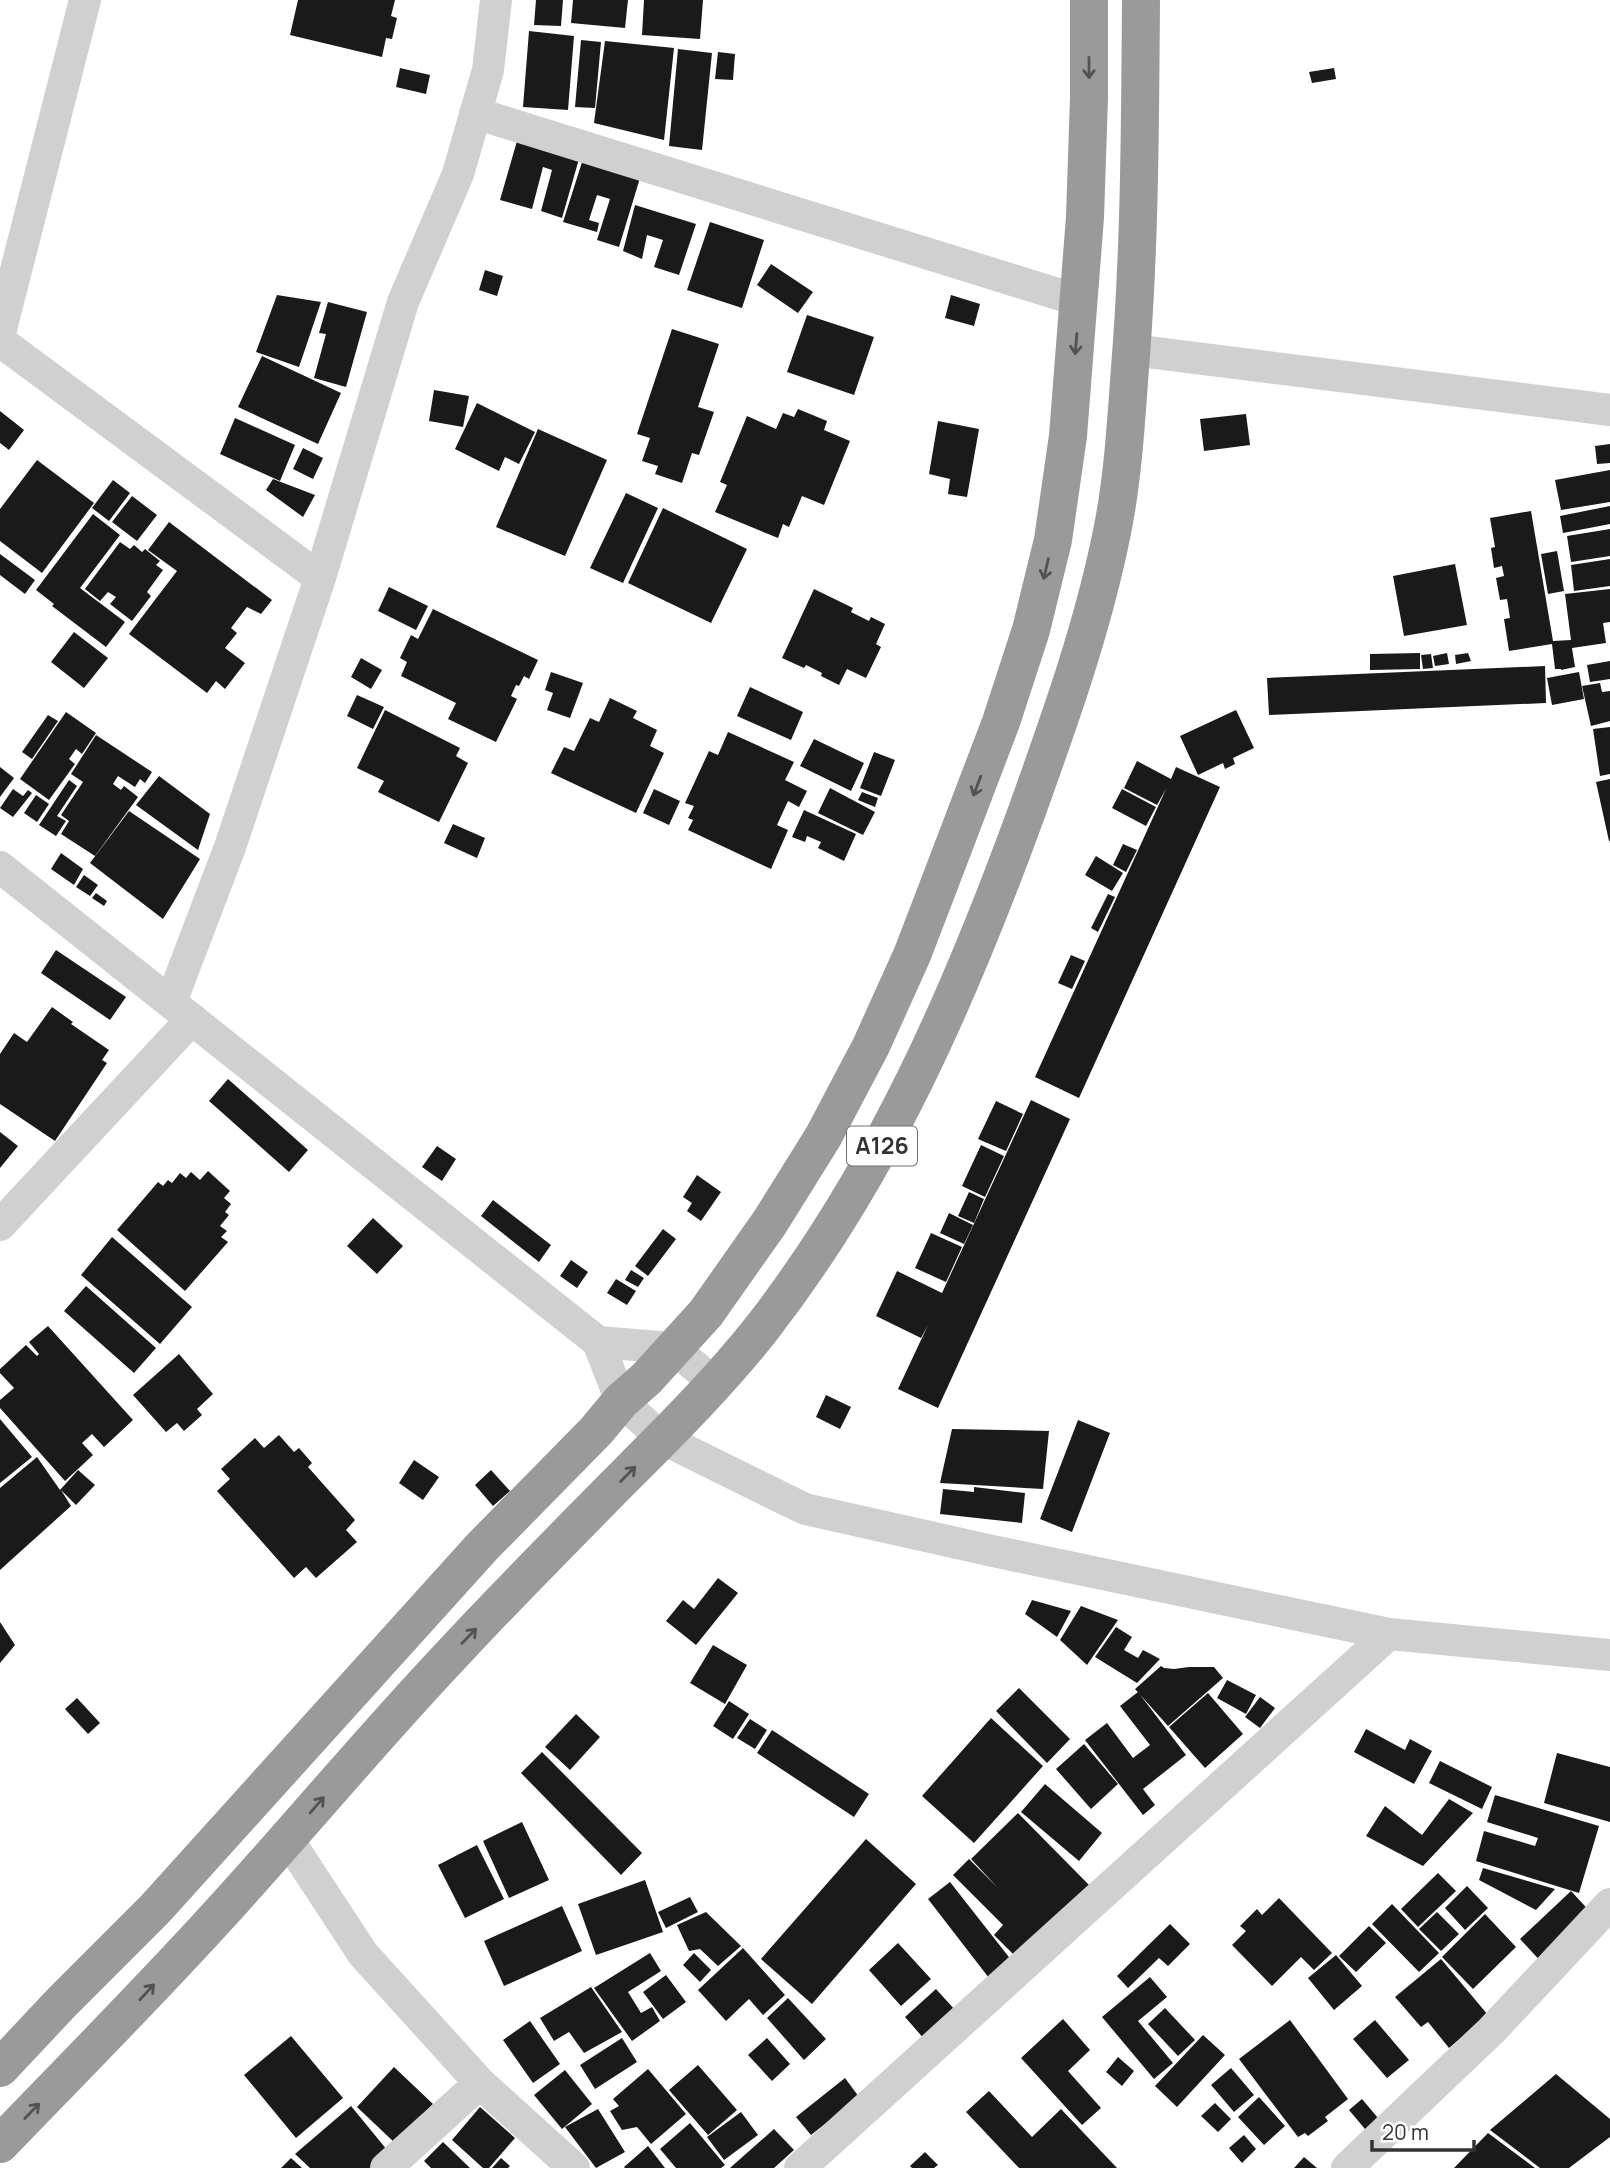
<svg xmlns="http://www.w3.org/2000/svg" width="1610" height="2168" font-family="Manrope,sans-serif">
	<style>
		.building { fill: #1a1a1a }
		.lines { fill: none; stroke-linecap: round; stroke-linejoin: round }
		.street { stroke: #d0d0d0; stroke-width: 32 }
		.highway { stroke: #9a9a9a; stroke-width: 38 }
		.oneway { stroke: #525252 }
		.labels { text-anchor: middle; stroke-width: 7; stroke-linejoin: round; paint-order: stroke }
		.shield { fill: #fff; stroke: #707070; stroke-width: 2 }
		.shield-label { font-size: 23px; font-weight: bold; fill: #333 }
	</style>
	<rect width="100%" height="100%" fill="#fff"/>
	<path class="building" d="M298,0H395L391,16L397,18L392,39L386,38L382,57L290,35Z
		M536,0H563L561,26L534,25Z
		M573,0H628L625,28L571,23Z
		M644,0H703L700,39L642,35Z
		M529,31L574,36L568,110L523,107Z
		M581,40L601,42L595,108L575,107Z
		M605,41L674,48L664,140L594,123Z
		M678,49L712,53L702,150L669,146Z
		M718,52L735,54L733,80L715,79Z
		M400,68L430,75L426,94L396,87Z
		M1334,68L1336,79L1312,83L1309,72Z
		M517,141L579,159L562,218L541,211L552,170L543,167L532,209L500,200Z
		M583,159L640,178L619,247L597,240L610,199L597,195L589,220L599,223L597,232L563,222Z
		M635,205L696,224L679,275L654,267L663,240L647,235L642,259L623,251Z
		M710,222L764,240L742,308L687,290Z
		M771,264L813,292L798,313L757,285Z
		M485,270L503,276L497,296L479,290Z
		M277,295L321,302L299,367L256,352Z
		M951,295L980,304L974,326L945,318Z
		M328,302L367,312L346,387L314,378L326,334L319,333Z
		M807,315L874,337L854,395L787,372Z
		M672,329L719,344L698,407L714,412L699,455L692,453L682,483L655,474L658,466L642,461L650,438L637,434Z
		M262,356L341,393L318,444L238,407Z
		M434,390L469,396L463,427L429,421Z
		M477,403L535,432L519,464L505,457L499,471L455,449Z
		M798,409L827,421L824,430L850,441L824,505L802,496L789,527L783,524L778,538L715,512L727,485L720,482L747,416L776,429L783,413L794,417Z
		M0,411L24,430L9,450L0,443Z
		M1246,414L1250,445L1204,451L1200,419Z
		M235,418L295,445L280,481L220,454Z
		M938,421L979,429L967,497L948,494L950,479L929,474Z
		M538,429L607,460L565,556L496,527Z
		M1610,444V463L1597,464L1595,446Z
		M303,448L323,458L313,479L293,469Z
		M37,460L94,503L42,573L0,541V509Z
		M1610,470V502L1561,510L1555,480Z
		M273,479L315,495L303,517L266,490Z
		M113,480L130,493L109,521L92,508Z
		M626,493L658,508L623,583L590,568Z
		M132,496L157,515L137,541L112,522Z
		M1610,506V524L1563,533L1560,516Z
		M663,508L747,549L711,623L628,583Z
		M1531,511L1553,641L1571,640L1565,594L1610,589V622L1603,623L1606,643L1572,648L1575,667L1561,670V669H1555L1552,644L1509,651L1504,619L1510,618L1507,599L1500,600L1496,578L1504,576L1502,566L1494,568L1491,548L1495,547L1490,518Z
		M93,514L120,535L80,588L125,622L106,647L52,606L54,604L36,590Z
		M169,522L272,600L261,614L247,607L231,628L237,633L225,648L245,663L225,689L216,681L207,693L129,634L177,571L148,550Z
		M1610,529V556L1571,562L1567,536Z
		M120,542L130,549L134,545L142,552L145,549L160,561L156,565L163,570L147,592L151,596L132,621L110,604L116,597L108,592L100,601L85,589Z
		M1557,551L1564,591L1548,594L1541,554Z
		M0,554L35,580L25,594L0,575Z
		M1610,559V586L1574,591L1571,565Z
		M1455,564L1467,625L1404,636L1393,576Z
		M389,587L428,606L416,630L378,611Z
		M814,589L853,608L851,612L869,621L871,617L885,624L876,644L881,647L866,678L847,669L839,685L821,676L822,673L806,665L804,668L782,658Z
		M433,609L538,660L529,679L524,676L519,686L516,685L511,696L517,699L496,742L448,719L456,703L401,676L407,662L400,658L411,635L418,639Z
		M74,632L108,658L84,688L51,662Z
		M1420,653V669L1370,670V654Z
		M1447,653L1449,664L1435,666L1433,656Z
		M1468,653L1471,661L1456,664L1455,655Z
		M1431,654L1433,668L1423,669L1421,655Z
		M361,658L382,670L371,689L351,677Z
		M1610,661V679L1590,682L1587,665Z
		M1545,666L1546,703L1269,715L1267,678Z
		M551,672L583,683L570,718L547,710L553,693L545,690Z
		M1579,672L1584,699L1552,705L1547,678Z
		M1600,683L1602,692L1610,691V721L1591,726L1582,686Z
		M750,687L803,712L791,740L737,716Z
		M357,695L384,707L373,729L347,716Z
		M610,698L637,711L633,718L657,730L650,746L664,753L636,813L551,773L564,747L574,751L590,718L599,722Z
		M385,710L460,748L456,756L468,763L439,822L378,792L384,781L357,768Z
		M1236,710L1254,748L1233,758L1235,764L1225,769L1223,763L1198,775L1180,736Z
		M66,712L96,733L82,754L76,749L69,759L75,764L49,800L20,779Z
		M48,715L58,721L32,759L22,752Z
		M1610,727V774L1600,776L1593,729Z
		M728,732L794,762L785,780L807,791L799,807L788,801L777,825L788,830L771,869L688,830L693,820L688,818L694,806L685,803L709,751L718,755Z
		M96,735L152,772L145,783L140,779L135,787L118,776L113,784L121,790L124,786L138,797L95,856L61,834L69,821L61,815L83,782L71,774Z
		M814,739L864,763L851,791L800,766Z
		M874,752L895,760L881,796L860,788Z
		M1137,761L1171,779L1176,767L1220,787L1079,1098L1035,1077L1166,789L1157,805L1124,788Z
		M0,767L14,778L0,797Z
		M159,776L210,814L198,850L136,805Z
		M1610,779V841H1609L1596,782Z
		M69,780L77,786L57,816L66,821L56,836L39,825Z
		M830,788L875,812L863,835L818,813Z
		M13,789L23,796L28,790L32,793L13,817L0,808Z
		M654,789L680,801L669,825L643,813Z
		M1122,789L1156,807L1146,826L1112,808Z
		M862,792L878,798L875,807L858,800Z
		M36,795L49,804L37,822L24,813Z
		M804,810L856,834L844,861L818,848L821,842L807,836L805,842L792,837Z
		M129,811L200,859L163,919L90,863Z
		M453,824L485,838L477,858L444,843Z
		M1123,844L1137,850L1126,872L1113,865Z
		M61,853L83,869L74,885L51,869Z
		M1096,856L1123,873L1112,891L1085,875Z
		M84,875L98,885L90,896L76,887Z
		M96,893L107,901L104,906L92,898Z
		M1108,894L1115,897L1098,932L1091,928Z
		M56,950L126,997L110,1020L41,973Z
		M1071,955L1085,961L1072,989L1058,983Z
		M52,1007L73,1022L71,1024L109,1050L102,1060L107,1063L55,1141L0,1104V1054L14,1033L27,1042Z
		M228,1079L308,1150L289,1172L209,1101Z
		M1031,1100L1070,1119L938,1408L898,1389L928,1325L921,1338L876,1316L897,1271L942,1293Z
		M996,1101L1023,1114L1006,1151L978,1139Z
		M0,1132L18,1146L0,1168Z
		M981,1145L1004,1156L985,1197L962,1186Z
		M437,1146L456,1159L442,1181L422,1167Z
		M208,1171L230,1191L224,1198L231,1204L225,1212L229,1215L220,1226L227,1231L221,1237L228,1242L185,1291L117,1230L158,1182L163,1186L168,1180L172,1183L180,1173L186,1178L191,1172L200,1180Z
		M697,1175L721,1192L701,1221L687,1211L692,1203L683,1197Z
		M969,1192L984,1199L974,1223L958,1216Z
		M493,1200L551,1245L539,1262L481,1216Z
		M949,1213L973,1225L964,1244L940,1233Z
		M373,1218L403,1246L377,1274L347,1246Z
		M663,1229L676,1239L648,1276L635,1266Z
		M931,1233L962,1247L946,1282L915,1268Z
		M112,1237L192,1307L160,1344L81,1275Z
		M571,1260L588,1272L577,1288L560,1276Z
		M631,1270L644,1278L638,1287L625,1280Z
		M616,1279L636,1291L627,1305L607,1293Z
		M86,1286L156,1348L134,1373L64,1311Z
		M48,1326L133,1420L104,1447L92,1434L82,1443L93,1455L65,1481L0,1408V1400L14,1388L0,1373V1369L26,1345L37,1356L39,1354L29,1342Z
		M179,1354L213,1394L197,1409L202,1415L184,1431L177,1423L166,1432L133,1395Z
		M826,1395L851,1407L840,1429L816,1417Z
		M0,1419L32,1457L0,1483Z
		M1078,1420L1110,1433L1072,1532L1040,1519Z
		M952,1429L1049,1431L1043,1489L940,1483Z
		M279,1435L294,1452L299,1448L312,1463L308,1467L355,1520L346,1530L357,1542L316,1578L306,1567L294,1578L217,1491L230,1479L221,1469L255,1438L264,1448Z
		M37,1457L60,1490L78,1470L95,1485L76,1505L61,1490L71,1506L0,1570V1488Z
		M414,1460L439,1477L423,1500L399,1483Z
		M491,1470L510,1491L493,1506L475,1485Z
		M974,1487L1025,1493L1022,1523L940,1514L943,1489L974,1492Z
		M718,1578L738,1593L696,1645L666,1621L683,1600L694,1609Z
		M1032,1600L1071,1611L1057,1637L1025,1614Z
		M1081,1606L1118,1620L1087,1665L1060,1640Z
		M0,1622L15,1645L0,1663Z
		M1116,1627L1132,1637L1124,1650L1138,1658L1143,1650L1160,1659L1137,1683L1095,1657Z
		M713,1645L747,1665L725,1704L690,1683Z
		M1161,1666L1164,1668L1174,1669L1189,1667H1214L1223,1678L1168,1726L1135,1689Z
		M1227,1680L1256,1695L1246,1714L1217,1698Z
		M1019,1688L1070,1739L1047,1763L996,1711Z
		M1138,1692L1186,1755L1143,1789L1155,1805L1143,1815L1085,1740L1107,1723L1133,1758L1150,1745L1120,1706Z
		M1208,1693L1243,1734L1205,1768L1169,1727Z
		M1260,1697L1275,1708L1260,1728L1245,1717Z
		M77,1698L100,1723L88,1734L65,1709Z
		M729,1701L749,1714L733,1739L713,1726Z
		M576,1714L600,1737L570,1770L545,1747Z
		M991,1718L1043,1766L974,1843L922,1796Z
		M750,1719L767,1730L755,1749L737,1738Z
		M1366,1729L1405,1750L1410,1739L1432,1751L1414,1784L1354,1752Z
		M772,1730L869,1794L854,1817L757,1753Z
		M1084,1744L1118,1784L1091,1809L1056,1769Z
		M542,1752L642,1853L621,1875L521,1773Z
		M1557,1753L1610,1767V1822L1544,1803Z
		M1440,1761L1492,1787L1482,1809L1429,1783Z
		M1045,1784L1102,1833L1079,1861L1021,1812Z
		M1495,1795L1599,1826L1579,1893L1476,1861L1484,1831L1535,1846L1538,1838L1487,1822Z
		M1449,1799L1473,1813L1423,1866L1366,1836L1385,1806L1422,1835Z
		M1018,1813L1089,1885L1016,1957L994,1935L1003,1925L953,1875L969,1859L998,1888L971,1859Z
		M522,1822L549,1880L509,1898L483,1841Z
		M866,1839L916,1884L812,2004L761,1959Z
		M477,1845L504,1899L465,1918L438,1865Z
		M1483,1868L1555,1889L1536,1910L1479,1880Z
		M1438,1873L1456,1891L1418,1927L1401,1909Z
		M645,1880L663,1932L596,1955L578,1904Z
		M950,1882L1012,1961L989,1978L928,1899Z
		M1467,1886L1488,1908L1465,1930L1445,1908Z
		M1571,1891L1596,1918L1545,1966L1520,1939Z
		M690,1897L698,1912L666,1928L658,1912Z
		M1279,1898L1332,1953L1314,1970L1301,1957L1272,1986L1232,1945L1246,1931L1240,1926L1257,1909L1262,1915Z
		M1392,1904L1439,1953L1419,1972L1372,1924Z
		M562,1906L582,1951L504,1986L484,1941Z
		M706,1912L741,1946L718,1966L700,1949L689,1951L677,1925Z
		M1437,1912L1459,1934L1441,1951L1419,1929Z
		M1485,1914L1516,1947L1473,1989L1442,1957Z
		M1170,1924L1190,1944L1168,1966L1159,1958L1128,1988L1117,1976Z
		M1369,1926L1386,1943L1356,1972L1339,1956Z
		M898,1943L931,1979L901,2006L869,1970Z
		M743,1948L785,1995L763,2015L749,1999L726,2021L698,1990Z
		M650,1953L661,1971L628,1992L641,2013L652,2007L660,2021L632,2041L594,1988Z
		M694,1953L711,1970L700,1982L683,1965Z
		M1336,1955L1362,1986L1334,2010L1308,1978Z
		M1441,1959L1488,2015L1449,2048L1428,2022L1421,2027L1395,1997Z
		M666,1975L686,2002L663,2019L643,1992Z
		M1150,1977L1167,1997L1138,2021L1173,2063L1154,2079L1102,2017Z
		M591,1987L622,2032L584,2053L569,2032L554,2041L540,2018Z
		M936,1989L956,2011L925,2040L905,2017Z
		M788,1998L826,2039L804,2060L767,2018Z
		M1165,2008L1195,2040L1178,2056L1148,2024Z
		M1063,2019L1090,2050L1068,2071L1101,2108L1082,2125L1021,2058Z
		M1290,2020L1348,2099L1325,2117L1328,2121L1308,2136L1305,2133L1298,2137L1239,2059Z
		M1375,2020L1409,2060L1387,2078L1353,2039Z
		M530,2021L560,2064L533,2083L503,2040Z
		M1203,2035L1225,2055L1177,2107L1155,2086Z
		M291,2036L343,2098L296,2138L244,2075Z
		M622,2038L637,2062L595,2089L580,2065Z
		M767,2038L790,2064L772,2081L748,2055Z
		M1118,2057L1134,2071L1122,2086L1106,2072Z
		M698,2065L737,2110L708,2135L669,2090Z
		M394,2067L433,2104L396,2144L357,2107Z
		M1231,2068L1254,2095L1234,2112L1211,2085Z
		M648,2069L686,2114L651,2144L637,2127L622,2130L610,2111L619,2106L613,2099Z
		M565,2070L592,2104L562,2129L534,2095Z
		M1556,2074L1610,2119V2137L1569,2168H1540L1490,2130Z
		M845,2078L859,2097L811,2135L796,2117Z
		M989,2091L1032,2137L1061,2109L1117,2168H1019L966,2112Z
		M1259,2097L1285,2126L1264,2145L1238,2117Z
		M1362,2099L1383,2124L1370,2135L1349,2110Z
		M1215,2103L1231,2119L1218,2132L1201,2116Z
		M351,2106L392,2156L379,2168H310L295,2154Z
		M480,2107L515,2138L489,2168H483L452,2140Z
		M598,2109L625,2152L596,2168L565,2127Z
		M741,2112L758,2135L724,2160L707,2137Z
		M690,2123L725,2165L721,2168H676L660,2149Z
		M774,2129L794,2150L774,2168H730Z
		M1488,2133L1535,2168H1454Z
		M1244,2135L1256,2149L1242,2163L1229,2148Z
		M443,2142L470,2168H431L424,2161Z
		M648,2146L665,2168H625L624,2167Z
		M925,2152L938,2165L934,2168H912L910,2166Z
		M1304,2157L1317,2168H1294Z
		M291,2158L302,2168H281Z
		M501,2158L510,2166L508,2168H492Z"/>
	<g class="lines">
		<path class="street" d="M475,113L1077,300
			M0,333L85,0
			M0,341L320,578
			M1132,350L1610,410
			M0,867L598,1342L621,1401L663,1439L805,1509L988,1550L1389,1634L1610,1655
			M171,1002L230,847L320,578L403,302L458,174L488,70L496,0
			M0,1225L192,1019
			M598,1342L673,1348L715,1383
			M287,1838L363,1954L480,2083L574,2168
			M386,2168L480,2083
			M800,2168L1389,1634
			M1347,2168L1492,2030L1610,1904"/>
		<path class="highway" d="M0,2068L61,2003L155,1909L482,1547L596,1431L621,1401L647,1378L706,1313L770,1222L823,1137L871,1046L912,955L937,890L1001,722L1031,630L1053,540L1068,436L1085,217L1089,98V0
			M0,2144C79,2062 160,1981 236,1896C310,1814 380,1730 456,1650C508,1594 562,1540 615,1486C666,1435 717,1385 762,1328C883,1172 960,995 1027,811C1060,719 1093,627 1112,532C1123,478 1126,422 1130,368C1140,245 1140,123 1141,0"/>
	</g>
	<defs><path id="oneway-shaft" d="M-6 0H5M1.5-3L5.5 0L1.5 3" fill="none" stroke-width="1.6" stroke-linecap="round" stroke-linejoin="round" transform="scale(1.75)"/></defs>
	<g class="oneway">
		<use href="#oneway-shaft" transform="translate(1089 68) rotate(90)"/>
		<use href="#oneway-shaft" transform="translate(1076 344) rotate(95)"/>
		<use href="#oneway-shaft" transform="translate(1046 569) rotate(103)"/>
		<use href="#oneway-shaft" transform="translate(977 786) rotate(111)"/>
		<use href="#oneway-shaft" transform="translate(628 1474) rotate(-45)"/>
		<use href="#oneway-shaft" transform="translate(469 1636) rotate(-46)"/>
		<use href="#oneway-shaft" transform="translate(317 1805) rotate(-49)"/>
		<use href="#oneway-shaft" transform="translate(147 1992) rotate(-47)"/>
		<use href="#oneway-shaft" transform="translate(32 2111) rotate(-46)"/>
	</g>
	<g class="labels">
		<rect class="shield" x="847" y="1126.5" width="70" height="39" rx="5"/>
		<g class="shield-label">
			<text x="882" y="1154">A126</text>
		</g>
	</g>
	<path d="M1372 2140v10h102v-10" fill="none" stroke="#333333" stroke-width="3.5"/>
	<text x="1382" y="2140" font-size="21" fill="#333333" stroke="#ffffff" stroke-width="5" paint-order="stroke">20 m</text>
</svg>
